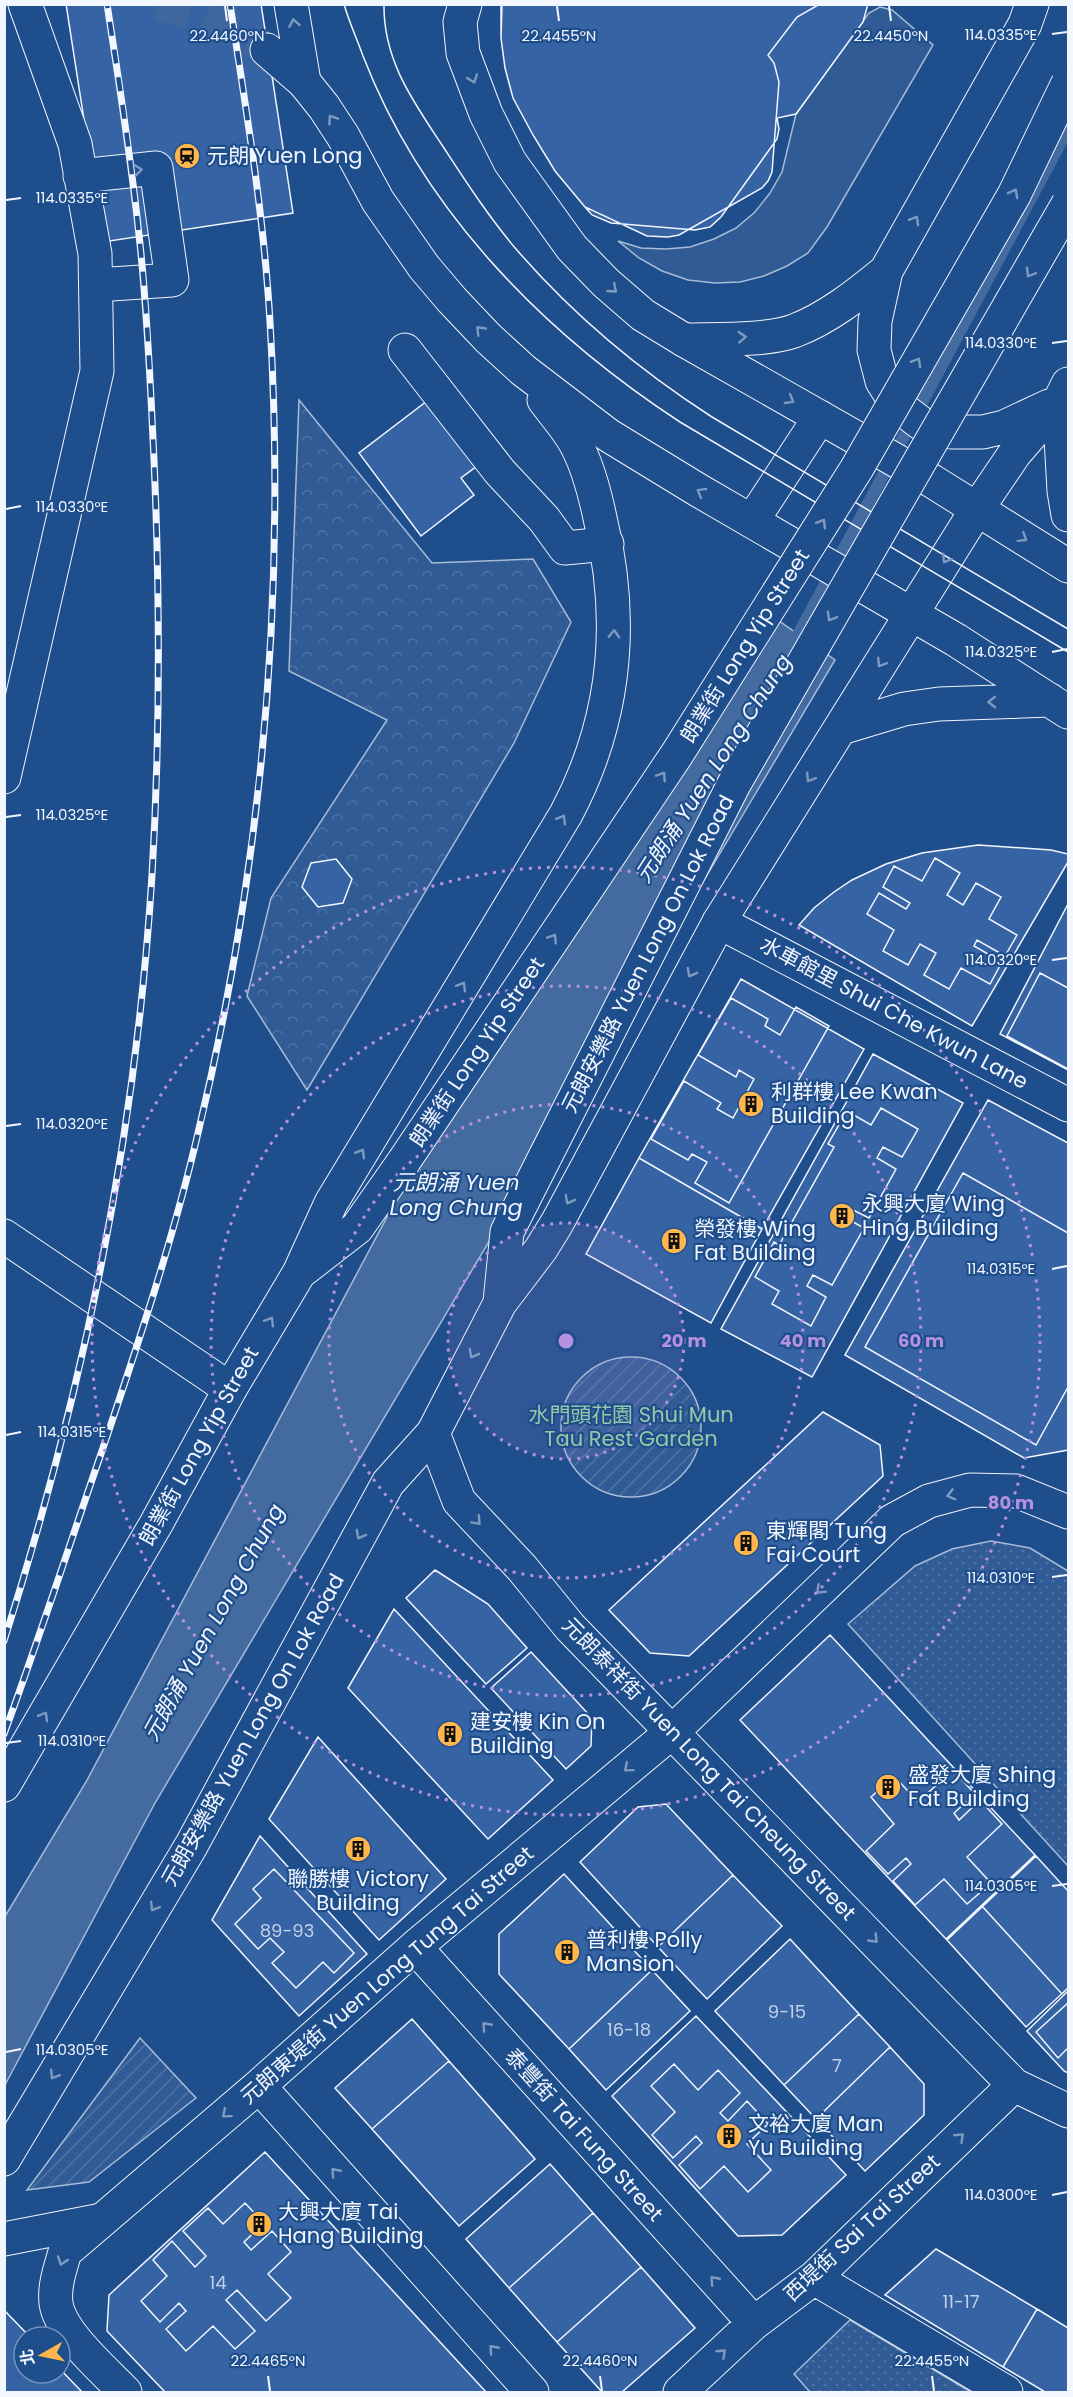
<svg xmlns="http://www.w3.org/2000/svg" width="1073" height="2397" font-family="Poppins,'Noto Sans TC',sans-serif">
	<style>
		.built { fill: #305b95; stroke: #a8bbd7; stroke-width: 1.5 }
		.forest { fill: url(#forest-crowns); stroke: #a8bbd7; stroke-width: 1.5 }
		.park { fill: url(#park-dots); stroke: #a8bbd7; stroke-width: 1.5 }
		.garden { fill: url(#garden-furrows); stroke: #a8bbd7; stroke-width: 1.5 }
		.water { fill: #446ba0; stroke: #a8bbd7; stroke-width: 1.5 }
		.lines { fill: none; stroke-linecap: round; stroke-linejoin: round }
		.stream { stroke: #446ba0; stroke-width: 12 }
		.building { fill: #3563a3; stroke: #f2f6ff; stroke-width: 1.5 }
		.major-tunnel { stroke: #3f679d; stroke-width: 33; stroke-dasharray: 33 16; stroke-linecap: butt }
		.minor-casing { stroke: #f2f6ff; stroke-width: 35 }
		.major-casing { stroke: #f2f6ff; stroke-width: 35 }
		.minor { stroke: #1f4e8c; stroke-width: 33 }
		.major { stroke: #1f4e8c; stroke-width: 33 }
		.tram { stroke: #f2f6ff; stroke-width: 1.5 }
		.rail-casing { stroke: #f2f6ff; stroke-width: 7 }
		.rail { stroke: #1f4e8c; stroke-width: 4.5; stroke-dasharray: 14; stroke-linecap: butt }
		.major-bridge-casing { stroke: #f2f6ff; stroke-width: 35; stroke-linecap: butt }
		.major-bridge { stroke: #1f4e8c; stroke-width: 33 }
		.oneway { stroke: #7e9ac0 }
		.ticks { fill: none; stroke: #f2f6ff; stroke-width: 2 }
		.ring { fill: none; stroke: #b691df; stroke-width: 3; stroke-dasharray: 3 6 }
		.labels { text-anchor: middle; stroke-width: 4.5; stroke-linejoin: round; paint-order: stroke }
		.number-label { font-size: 18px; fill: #c3d1e8 }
		.poi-label { font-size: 21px; fill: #f2f6ff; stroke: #1f4e8c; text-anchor: start }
		.street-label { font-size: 21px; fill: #f2f6ff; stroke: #1f4e8c }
		.park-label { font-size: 21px; fill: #97c8a6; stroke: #1f4e8c }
		.water-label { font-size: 22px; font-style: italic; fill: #f2f6ff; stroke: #1f4e8c }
		.ticks-label { font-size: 15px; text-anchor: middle; fill: #f2f6ff; stroke: #1f4e8c; stroke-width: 4.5; stroke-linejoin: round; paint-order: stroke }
		.centre { fill: #b691df; stroke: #1f4e8c; stroke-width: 3 }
		.ring-label { font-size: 18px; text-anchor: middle; font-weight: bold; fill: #b691df; stroke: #1f4e8c; stroke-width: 4.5; stroke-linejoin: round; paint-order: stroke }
	</style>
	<defs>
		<pattern id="forest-crowns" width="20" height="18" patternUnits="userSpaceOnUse" patternTransform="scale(1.5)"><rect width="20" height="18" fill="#305b95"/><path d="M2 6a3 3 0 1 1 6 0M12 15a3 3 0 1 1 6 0" fill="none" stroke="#4e73a5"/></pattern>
		<pattern id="park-dots" width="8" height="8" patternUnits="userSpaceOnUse" patternTransform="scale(1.5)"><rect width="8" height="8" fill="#305b95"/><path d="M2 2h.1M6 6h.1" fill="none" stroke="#4e73a5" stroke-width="1.8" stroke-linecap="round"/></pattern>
		<pattern id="garden-furrows" width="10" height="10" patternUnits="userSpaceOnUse" patternTransform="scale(1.5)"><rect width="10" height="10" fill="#305b95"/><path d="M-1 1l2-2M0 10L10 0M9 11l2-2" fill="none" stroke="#4e73a5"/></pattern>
	</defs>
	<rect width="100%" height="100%" fill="#1f4e8c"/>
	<path class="built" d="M880,7L892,10L933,45L827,227L808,253L787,266L764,276L740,282L715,283L688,280L662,271L639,258L618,241L641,248L666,249L690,247L714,239L736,228L755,212L770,193L782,172L796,114L869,13Z"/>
	<path class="forest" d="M299,400L432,563L533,559L571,622L514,743L307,1090L247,996L271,898L387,720L289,671Z"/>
	<path class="park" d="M991,1541L1030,1548L1068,1571V1866L848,1624L915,1566L952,1549Z
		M850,2320L971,2392H810L794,2374Z"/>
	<path class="garden" d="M561 1427a70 70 0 1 1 140 0a70 70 0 1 1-140 0Z
		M140,2038L196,2098L89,2182L27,2190Z"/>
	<path class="water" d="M762,609L835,660L155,1803L5,2085L4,1918L86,1782L411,1172Z"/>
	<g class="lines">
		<path class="stream" d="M792,646L1068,129"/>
	</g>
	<path class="building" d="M66,4H261L293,213L103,242Z
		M501,4H868L863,22L796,114L777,118L779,129L777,139L721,217L710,227L695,230L611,223L592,215L585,207L555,171L533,135L513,98L505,68L501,38Z
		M502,4H820L797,17L768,55L774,63L779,82L772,172L768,181L762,188L679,235L668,237L647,236L585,207L555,171L533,135L513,98L505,68L501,38Z
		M427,401L477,466L461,478L474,495L421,536L359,453Z
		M978,845L1051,850L1068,854V862L972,1026L799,925L814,908L834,892L852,880L886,864L922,853Z
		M935,858L960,873L947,895L963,905L976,883L1001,897L989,919L1017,935L1005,956L977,940L974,946L1002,962L990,984L961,968L949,989L924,975L936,953L920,944L908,965L883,951L894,930L867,914L879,893L906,909L910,903L883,887L894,866L922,881Z
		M336,859L352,879L343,903L318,907L302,887L311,863Z
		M1068,904V1070L1000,1034Z
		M1040,973L1068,988V1069L1007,1036Z
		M741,979L864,1049L762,1229L639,1158Z
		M731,998L768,1019L765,1026L780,1035L796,1007L829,1026L729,1203L695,1183L707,1162L692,1154L688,1160L651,1139L684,1081L721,1103L717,1109L733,1118L754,1079L739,1070L736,1077L698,1055Z
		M873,1054L963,1103L812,1377L721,1329Z
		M988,1100L1068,1143V1450L1024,1458L845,1355Z
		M881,1108L918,1129L902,1157L883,1147L877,1158L896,1169L869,1218L849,1208L844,1217L864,1228L832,1285L813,1275L807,1286L826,1297L811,1326L772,1304L779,1291L755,1277L774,1242L779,1245L834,1147L828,1144L847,1111L871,1125Z
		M639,1158L762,1229L711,1323L586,1254Z
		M963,1173L1068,1233V1387L1036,1445L865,1347Z
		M823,1412L880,1445L883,1476L689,1656L650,1653L609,1610Z
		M435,1570L488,1604L527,1648L486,1684L406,1598Z
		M394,1609L553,1780L488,1839L348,1688Z
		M830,1635L1035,1855L946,1939L740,1720Z
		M531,1652L592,1718L591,1746L566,1769L491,1688Z
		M318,1737L446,1879L379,1940L269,1819Z
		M953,1770L975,1794L954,1813L959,1820L980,1800L1002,1824L967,1857L991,1883L967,1904L944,1879L915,1905L893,1881L911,1864L906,1858L888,1874L866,1851L894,1824L871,1797L894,1776L918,1802Z
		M666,1804L733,1875L658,1947L580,1862L638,1807Z
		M260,1836L367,1954L299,2016L212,1920Z
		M1036,1856L1068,1891V1988L1062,1994L982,1906Z
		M1036,1856L1068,1891V1988L1026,2027L947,1940Z
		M274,1869L354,1953L334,1973L323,1962L296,1988L272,1963L284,1952L270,1938L258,1949L235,1924L261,1898L253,1889Z
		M564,1874L652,1970L569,2049L499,1974V1934Z
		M733,1875L782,1926L707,1999L658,1947Z
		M790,1939L859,2014L784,2085L715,2011Z
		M652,1970L690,2011L606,2090L569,2049Z
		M1068,1991V2073L1064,2071L1027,2031Z
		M1068,2003V2048L1058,2058L1036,2032Z
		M859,2014L890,2047L816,2119L784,2085Z
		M696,2016L846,2175L782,2235L738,2236L612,2096Z
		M412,2019L449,2061L372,2129L335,2088Z
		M890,2047L924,2084V2115L865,2171L816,2119Z
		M449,2061L535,2159L459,2226L372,2129Z
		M674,2064L698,2090L718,2070L740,2093L720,2113L728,2121L747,2101L768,2124L747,2144L771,2170L748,2192L724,2166L700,2189L679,2165L702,2143L696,2136L673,2158L652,2135L675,2112L651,2086Z
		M265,2152L486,2392H165L107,2331L109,2295Z
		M550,2164L593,2213L509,2288L466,2239Z
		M245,2203L264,2223L244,2242L251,2250L272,2231L291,2252L268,2274L291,2298L266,2321L237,2290L226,2300L255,2331L235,2349L213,2326L186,2351L166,2329L186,2311L179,2303L160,2322L141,2301L167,2276L153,2260L172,2241L195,2267L206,2256L183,2231L208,2208L223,2224Z
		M593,2213L641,2267L557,2342L509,2288Z
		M936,2249L1037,2309L1003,2367L885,2295Z
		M641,2267L695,2328L622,2392H602L557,2342Z
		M1037,2309L1068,2328V2392H1045L1003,2367Z
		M4,2310L30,2337H24V2373H60V2369L82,2392H4Z"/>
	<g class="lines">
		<path class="major-tunnel" d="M158,4C200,14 231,27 267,50"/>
		<g class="minor-casing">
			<path id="minor" d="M291,4L304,82
				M465,4L460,22L463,53L486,114L510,162L572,248L606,283L643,315L684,340L932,481L1068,566
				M80,176L156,168L172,280L96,285
				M405,350L500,472L544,519L565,548L607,544
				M752,521L820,417
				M4,777L97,371L95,254L75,144L25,4
				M719,922L1068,1105
				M4,1236L230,1389
				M433,1433L459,1501L522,1568L570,1627L1014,2085L1068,2111
				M415,1947L754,2323
				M259,2086L532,2392
				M814,2278L1006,2392
				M125,2392C105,2371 60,2333 56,2303C54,2286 60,2269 65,2252L259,2086L415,1947L673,1731L892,1521L929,1501L970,1490L1016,1491L1068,1512
				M680,2392L754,2323L814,2278L1014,2085"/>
		</g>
		<g class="major-casing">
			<path id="major" d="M1032,4L1025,24L886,271L875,321L874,350L882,381L897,405L922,424L951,432H983L1004,427L1049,406
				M267,50L304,82L324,107L343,136L378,201L424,267L452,300L488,338L523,370L608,435L698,490L956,640L1068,712
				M684,340C715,339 766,341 794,331C828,318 858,294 886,271
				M1059,402L1064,491L1068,515
				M841,728L904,709L939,704L1050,700
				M299,1273L331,1203L566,814C616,720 625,621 600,518C595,494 589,470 578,448C570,431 555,415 544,400
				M500,1302L507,1232L546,1155
				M4,1785L156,1524L230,1389L299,1273L357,1228L404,1161
				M4,2159L191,1846L388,1483L433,1433L500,1303L541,1249L557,1223L719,922L977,509L1015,453L1059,402L1068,384
				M4,2239L102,2220"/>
		</g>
		<use href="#minor" class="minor"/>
		<use href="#major" class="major"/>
		<path class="tram" d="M344,4C349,22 357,39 363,56C423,211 543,332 680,422L1068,652
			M384,4C383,60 413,101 442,145C465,180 488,216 516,249C573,315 639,370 712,417L1068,629"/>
		<g class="rail-casing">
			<path id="rail" d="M4,1641C83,1393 136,1135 152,875C161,723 160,570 152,418C149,357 146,296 139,235C131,158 119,81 107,4
				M4,1734C39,1639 70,1543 103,1448C138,1344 173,1240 198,1133C262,868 286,594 270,322C264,215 246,110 230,4"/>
		</g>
		<use href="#rail" class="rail"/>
		<g class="major-bridge-casing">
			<path id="major-bridge" d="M546,1155L734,784L1068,204
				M404,1161L677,754L857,468L1014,195L1068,83"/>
		</g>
		<use href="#major-bridge" class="major-bridge"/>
	</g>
	<defs><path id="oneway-chevron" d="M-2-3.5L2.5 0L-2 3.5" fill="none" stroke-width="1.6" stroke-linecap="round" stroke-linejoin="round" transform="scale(1.5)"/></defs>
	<g class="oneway">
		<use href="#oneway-chevron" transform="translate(294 23) rotate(-100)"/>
		<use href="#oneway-chevron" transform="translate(473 79) rotate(70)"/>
		<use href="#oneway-chevron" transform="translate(332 119) rotate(-124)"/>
		<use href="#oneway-chevron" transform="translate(138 170) rotate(-6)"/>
		<use href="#oneway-chevron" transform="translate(1014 193) rotate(-62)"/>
		<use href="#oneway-chevron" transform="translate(915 220) rotate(-60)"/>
		<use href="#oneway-chevron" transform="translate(1030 273) rotate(120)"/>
		<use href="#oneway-chevron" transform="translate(613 289) rotate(41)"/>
		<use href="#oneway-chevron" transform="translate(480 330) rotate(-134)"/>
		<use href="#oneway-chevron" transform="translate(742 337) rotate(-3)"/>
		<use href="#oneway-chevron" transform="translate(917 362) rotate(-60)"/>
		<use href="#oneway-chevron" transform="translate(790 400) rotate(30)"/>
		<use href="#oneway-chevron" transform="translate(701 492) rotate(-150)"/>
		<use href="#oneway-chevron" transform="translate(822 523) rotate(-58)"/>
		<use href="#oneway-chevron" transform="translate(1023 538) rotate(32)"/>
		<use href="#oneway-chevron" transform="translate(946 559) rotate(121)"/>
		<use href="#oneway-chevron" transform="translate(831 617) rotate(120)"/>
		<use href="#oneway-chevron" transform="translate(614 634) rotate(-88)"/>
		<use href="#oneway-chevron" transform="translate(881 663) rotate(122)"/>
		<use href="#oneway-chevron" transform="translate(992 702) rotate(179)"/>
		<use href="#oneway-chevron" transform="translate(662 776) rotate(-56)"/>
		<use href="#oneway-chevron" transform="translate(810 778) rotate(122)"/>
		<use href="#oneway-chevron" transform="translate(562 819) rotate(-59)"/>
		<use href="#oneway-chevron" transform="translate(553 938) rotate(-56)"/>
		<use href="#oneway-chevron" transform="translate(691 973) rotate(118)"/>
		<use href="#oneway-chevron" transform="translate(462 986) rotate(-59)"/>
		<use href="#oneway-chevron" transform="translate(361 1153) rotate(-59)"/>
		<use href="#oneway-chevron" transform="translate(569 1200) rotate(118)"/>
		<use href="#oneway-chevron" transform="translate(270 1321) rotate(-59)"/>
		<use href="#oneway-chevron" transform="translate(473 1354) rotate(118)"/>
		<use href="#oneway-chevron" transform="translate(951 1495) rotate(166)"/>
		<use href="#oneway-chevron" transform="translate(477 1521) rotate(47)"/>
		<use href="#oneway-chevron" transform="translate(360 1535) rotate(119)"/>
		<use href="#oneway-chevron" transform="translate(820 1590) rotate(136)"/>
		<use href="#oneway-chevron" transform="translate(44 1716) rotate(-60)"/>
		<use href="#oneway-chevron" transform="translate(628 1768) rotate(140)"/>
		<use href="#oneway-chevron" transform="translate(154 1907) rotate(121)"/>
		<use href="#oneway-chevron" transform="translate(874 1939) rotate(46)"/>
		<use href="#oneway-chevron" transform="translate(486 2026) rotate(-132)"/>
		<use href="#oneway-chevron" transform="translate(54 2075) rotate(121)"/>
		<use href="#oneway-chevron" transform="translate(226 2114) rotate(140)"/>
		<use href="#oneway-chevron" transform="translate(960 2137) rotate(-44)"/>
		<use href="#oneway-chevron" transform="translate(335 2172) rotate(-132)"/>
		<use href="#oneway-chevron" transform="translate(62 2261) rotate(109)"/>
		<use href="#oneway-chevron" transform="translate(714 2280) rotate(-132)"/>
		<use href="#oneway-chevron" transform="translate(493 2349) rotate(-132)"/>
		<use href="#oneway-chevron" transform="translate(722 2353) rotate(-43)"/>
	</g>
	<path class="ticks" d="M225,6L227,21M557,6L559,21M889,6L891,21M1052,34L1067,32M6,200L21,198M1052,343L1067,341M6,509L21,506M1052,652L1067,649M6,817L21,815M1052,960L1067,958M6,1126L21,1124M1052,1269L1067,1266M6,1435L21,1432M1052,1577L1067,1575M6,1743L21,1741M1052,1886L1067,1884M6,2052L21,2049M1052,2195L1067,2192M268,2376L270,2391M600,2376L602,2391M932,2376L934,2391"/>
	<circle cx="566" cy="1341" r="118" fill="#b691df" fill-opacity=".12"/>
	<g class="ring">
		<circle cx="566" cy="1341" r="118"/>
		<circle cx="566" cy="1341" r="237"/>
		<circle cx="566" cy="1341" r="355"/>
		<circle cx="566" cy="1341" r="474"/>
	</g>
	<defs>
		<g id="station-disc" transform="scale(1.35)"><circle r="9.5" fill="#ffb74d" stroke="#1f4e8c"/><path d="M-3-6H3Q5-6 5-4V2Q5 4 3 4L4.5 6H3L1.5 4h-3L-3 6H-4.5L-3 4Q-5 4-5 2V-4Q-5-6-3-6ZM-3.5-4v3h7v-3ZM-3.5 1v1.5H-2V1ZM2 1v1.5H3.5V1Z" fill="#111"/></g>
		<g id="building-disc" transform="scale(1.35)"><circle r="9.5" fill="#ffb74d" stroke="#1f4e8c"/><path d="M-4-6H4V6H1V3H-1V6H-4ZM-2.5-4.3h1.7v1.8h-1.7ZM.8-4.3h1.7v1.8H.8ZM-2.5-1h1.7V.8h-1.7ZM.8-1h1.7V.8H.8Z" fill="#111"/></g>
	</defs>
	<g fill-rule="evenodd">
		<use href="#station-disc" x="187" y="156"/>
		<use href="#building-disc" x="751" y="1104"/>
		<use href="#building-disc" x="842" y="1216"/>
		<use href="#building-disc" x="674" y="1241"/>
		<use href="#building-disc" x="746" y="1543"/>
		<use href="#building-disc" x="450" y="1734"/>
		<use href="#building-disc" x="888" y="1787"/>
		<use href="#building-disc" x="358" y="1849"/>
		<use href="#building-disc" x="567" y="1952"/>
		<use href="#building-disc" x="729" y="2136"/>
		<use href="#building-disc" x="259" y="2224"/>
	</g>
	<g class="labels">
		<g class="number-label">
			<text x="287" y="1937">89-93</text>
			<text x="787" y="2018">9-15</text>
			<text x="629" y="2036">16-18</text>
			<text x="837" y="2072">7</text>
			<text x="218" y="2289">14</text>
			<text x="961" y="2308">11-17</text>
		</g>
		<g class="poi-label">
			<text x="207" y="163">元朗 Yuen Long</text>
			<text x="771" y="1099">利群樓 Lee Kwan<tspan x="771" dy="24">Building</tspan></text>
			<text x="862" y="1211">永興大廈 Wing<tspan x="862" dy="24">Hing Building</tspan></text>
			<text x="694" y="1236">榮發樓 Wing<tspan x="694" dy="24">Fat Building</tspan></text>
			<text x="766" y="1538">東輝閣 Tung<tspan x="766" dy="24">Fai Court</tspan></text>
			<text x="470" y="1729">建安樓 Kin On<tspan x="470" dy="24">Building</tspan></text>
			<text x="908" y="1782">盛發大廈 Shing<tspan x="908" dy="24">Fat Building</tspan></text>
			<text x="358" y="1886" text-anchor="middle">聯勝樓 Victory<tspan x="358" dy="24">Building</tspan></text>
			<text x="586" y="1947">普利樓 Polly<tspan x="586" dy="24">Mansion</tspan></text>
			<text x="748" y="2131">文裕大廈 Man<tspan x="748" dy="24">Yu Building</tspan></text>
			<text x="278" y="2219">大興大廈 Tai<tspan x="278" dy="24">Hang Building</tspan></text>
		</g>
		<g class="street-label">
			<text transform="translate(745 646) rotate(-58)" y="7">朗業街 Long Yip Street</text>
			<text transform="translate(648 954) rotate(-63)" y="7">元朗安樂路 Yuen Long On Lok Road</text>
			<text transform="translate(894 1013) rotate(28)" y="7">水車館里 Shui Che Kwun Lane</text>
			<text transform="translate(477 1052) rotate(-56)" y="7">朗業街 Long Yip Street</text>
			<text transform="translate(199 1446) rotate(-61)" y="7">朗業街 Long Yip Street</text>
			<text transform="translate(253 1730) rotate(-61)" y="7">元朗安樂路 Yuen Long On Lok Road</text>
			<text transform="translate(709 1769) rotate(46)" y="7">元朗泰祥街 Yuen Long Tai Cheung Street</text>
			<text transform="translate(387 1975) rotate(-41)" y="7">元朗東堤街 Yuen Long Tung Tai Street</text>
			<text transform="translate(584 2135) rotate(48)" y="7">泰豐街 Tai Fung Street</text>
			<text transform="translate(862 2228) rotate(-43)" y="7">西堤街 Sai Tai Street</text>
		</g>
		<g class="park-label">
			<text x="631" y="1422">水門頭花園 Shui Mun<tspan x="631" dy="24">Tau Rest Garden</tspan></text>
		</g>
		<g class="water-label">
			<text transform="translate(713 768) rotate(-57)" y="8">元朗涌 Yuen Long Chung</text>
			<text x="456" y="1190">元朗涌 Yuen<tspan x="456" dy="25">Long Chung</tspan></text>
			<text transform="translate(213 1622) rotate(-61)" y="8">元朗涌 Yuen Long Chung</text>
		</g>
	</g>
	<g class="ticks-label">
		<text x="1001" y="40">114.0335°E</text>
		<text x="891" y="41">22.4450°N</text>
		<text x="227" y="41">22.4460°N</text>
		<text x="559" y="41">22.4455°N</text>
		<text x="72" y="203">114.0335°E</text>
		<text x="1001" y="348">114.0330°E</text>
		<text x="72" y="512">114.0330°E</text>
		<text x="1001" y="657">114.0325°E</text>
		<text x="72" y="820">114.0325°E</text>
		<text x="1001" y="965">114.0320°E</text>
		<text x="72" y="1129">114.0320°E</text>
		<text x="1001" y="1274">114.0315°E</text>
		<text x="72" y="1437">114.0315°E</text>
		<text x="1001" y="1583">114.0310°E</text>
		<text x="72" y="1746">114.0310°E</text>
		<text x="1001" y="1891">114.0305°E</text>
		<text x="72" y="2055">114.0305°E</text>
		<text x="1001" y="2200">114.0300°E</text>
		<text x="268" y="2366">22.4465°N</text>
		<text x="600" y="2366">22.4460°N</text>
		<text x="932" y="2366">22.4455°N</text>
	</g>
	<circle cx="566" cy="1341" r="9" class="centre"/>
	<g class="ring-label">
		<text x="684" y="1347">20 m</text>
		<text x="803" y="1347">40 m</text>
		<text x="921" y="1347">60 m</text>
		<text x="1011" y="1509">80 m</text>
	</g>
	<rect width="1073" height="2397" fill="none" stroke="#f2f6ff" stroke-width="12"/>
	<g transform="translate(42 2355) rotate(261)"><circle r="28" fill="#1f4e8c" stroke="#7391ba" stroke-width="1.5"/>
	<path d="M0-4.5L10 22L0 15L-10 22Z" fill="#ffb74d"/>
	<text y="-9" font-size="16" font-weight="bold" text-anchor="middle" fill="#f2f6ff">北</text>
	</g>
</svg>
